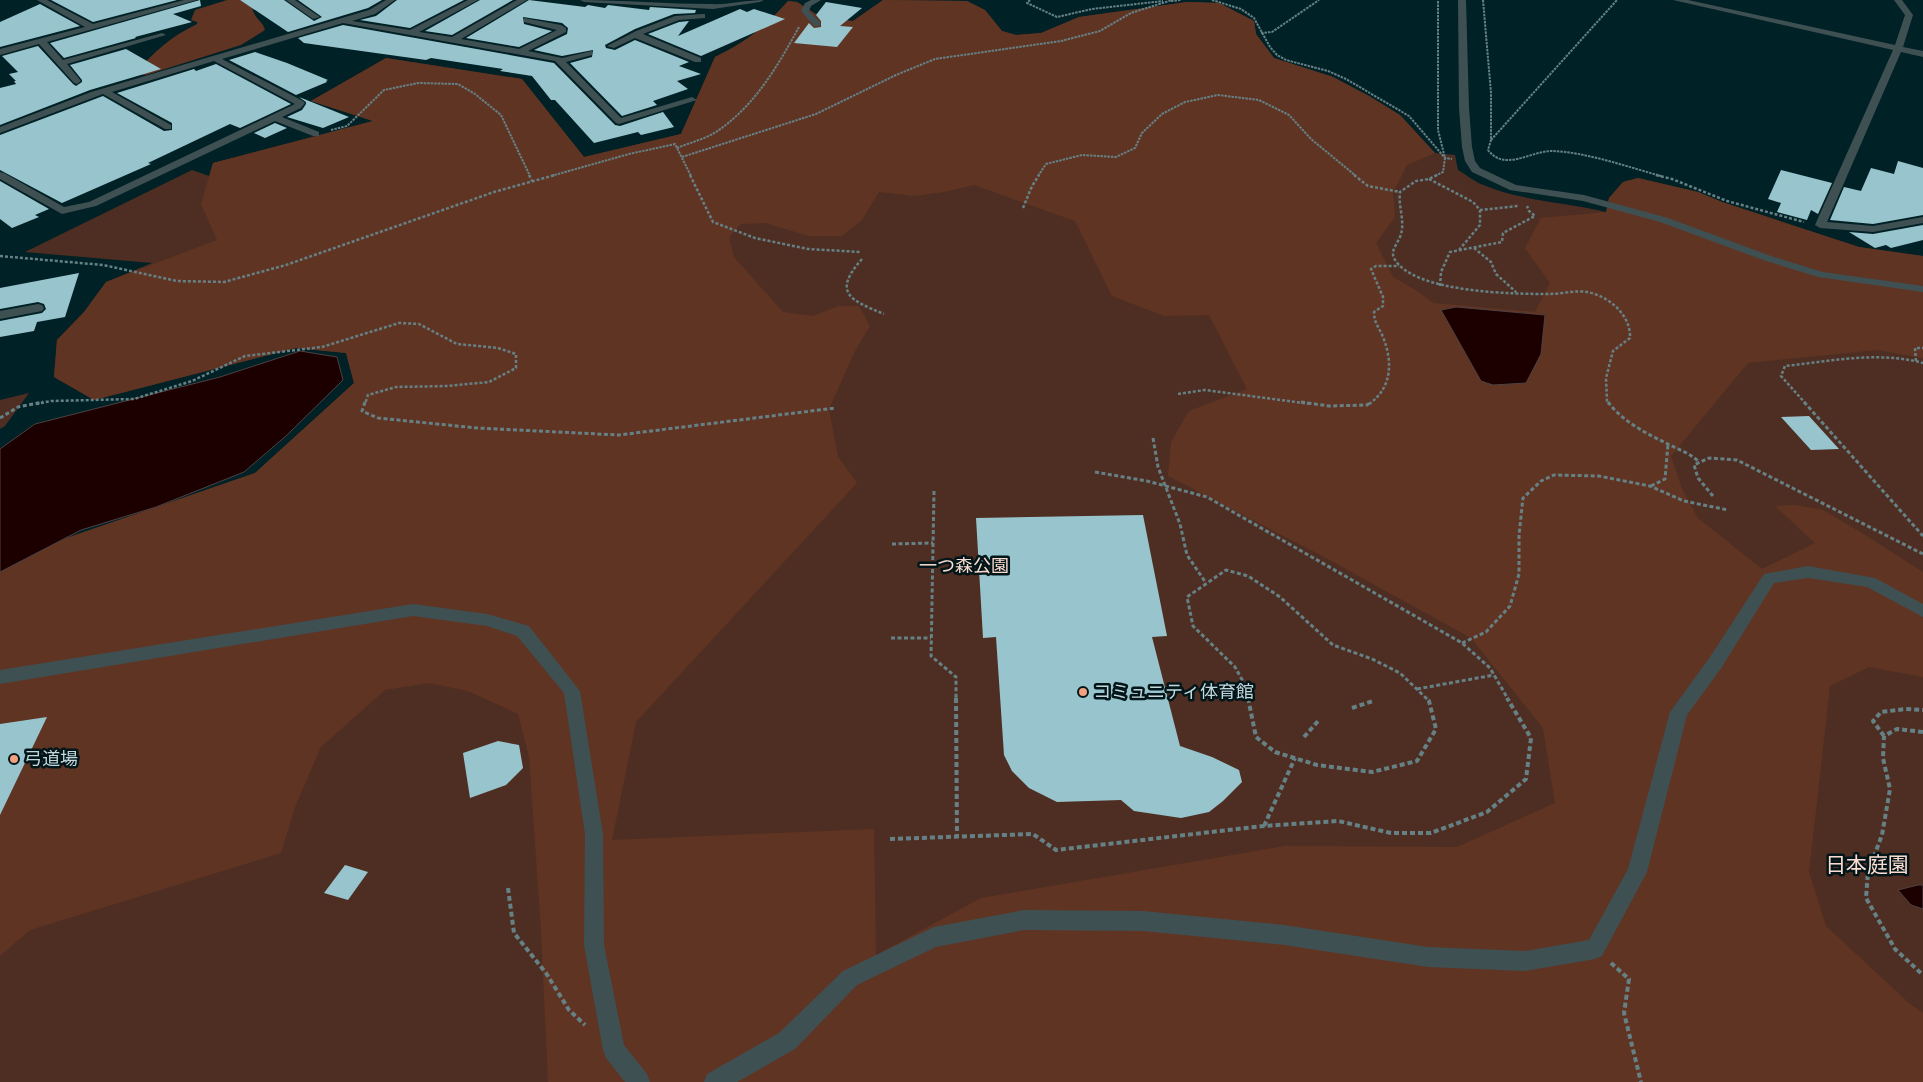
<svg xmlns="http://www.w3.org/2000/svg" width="1923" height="1082" font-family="Ubuntu,'Noto Sans JP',sans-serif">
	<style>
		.green { fill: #4e2e22 }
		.forest { fill: #603423; fill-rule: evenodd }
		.water { fill: #1c0000; stroke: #4e4142 }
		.building { fill: #98c5cd }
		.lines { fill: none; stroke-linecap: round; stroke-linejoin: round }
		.path-far3 { stroke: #668185; stroke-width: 2; stroke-dasharray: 2.5 1; stroke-linecap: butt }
		.path-far2 { stroke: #668185; stroke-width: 2.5; stroke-dasharray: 3 2; stroke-linecap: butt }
		.path-far1 { stroke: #668185; stroke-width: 3; stroke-dasharray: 4 2.5; stroke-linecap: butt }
		.path { stroke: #668185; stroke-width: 4; stroke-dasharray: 5 3; stroke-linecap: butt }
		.street { fill: #3f5053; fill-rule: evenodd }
		.poi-dot { fill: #f2a080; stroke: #02161a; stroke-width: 2 }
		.labels { text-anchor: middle; stroke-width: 5; stroke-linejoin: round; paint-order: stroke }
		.park-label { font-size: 18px; fill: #fcdcd0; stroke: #02161a }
		.poi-label { font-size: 18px; fill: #c2d8dc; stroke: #02161a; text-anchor: start }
		.near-park-label { font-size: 21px; fill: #fcdcd0; stroke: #02161a }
	</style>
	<rect width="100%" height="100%" fill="#002126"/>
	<path class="green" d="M883,0L967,1L985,10L1002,31L1016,35L1041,33L1079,17L1187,2L1219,3L1254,21L1256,34L1274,58L1333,77L1369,96L1400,115L1435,153L1455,155L1458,170C1466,174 1473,181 1481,184C1519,201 1565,202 1606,212L1609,198L1623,182L1638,178L1698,192L1722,202L1859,247L1923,256V1082H0V561L255,473L354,383L346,353L296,348L94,400L54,377L57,340L84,312L106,282L152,263L25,252L192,170L209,176L213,163L373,121L311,101L386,58L522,79L584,157L681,134L715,57C746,42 765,27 788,1L797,2L822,18L853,21Z
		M29,393L5,426L0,429V400Z"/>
	<path class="forest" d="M227,0H240L252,7C254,19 263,21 265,30L241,45L146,75L138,74L137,71C155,51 172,36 197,24V22L191,20L195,10Z
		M883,0L967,1L985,10L1002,31L1016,35L1041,33L1079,17L1187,2L1219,3L1254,21L1256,34L1274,58L1333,77L1369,96L1400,115L1435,153L1407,165L1393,193L1395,217L1376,243L1393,277L1419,292L1433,303L1535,312L1550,283L1525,248L1541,218L1606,212L1609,198L1623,182L1638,178L1698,192L1722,202L1859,247L1923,256V358L1877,350L1748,363L1671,456L1682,489L1698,518L1762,569L1815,543L1775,506L1795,505L1823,510L1862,533L1923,572V677L1869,667L1830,686L1809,872L1826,926L1910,1004L1923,1013V1082H548L541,929L529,757L518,714L468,691L429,683L385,690L321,747L295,807L281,853L30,930L0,956V561L255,473L354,383L346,353L296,348L94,400L54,377L57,340L84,312L106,282L217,240L201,204L213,163L373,121L311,101L386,58L522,79L584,157L681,134L715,57C746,42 765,27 788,1L797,2L822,18L853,21ZM974,185L1075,221L1112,296L1164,316L1209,315L1247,389L1189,411L1171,442L1168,476L1328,559L1471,638L1543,728L1555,803L1457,847L1285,846L981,898L876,955L874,829L612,840L636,722L857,483L838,457L829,409L854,353L870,326L859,306H839L813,316L783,312L734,257L729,237L741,224L765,223L809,236H842L862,220L879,192L914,196L944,192Z"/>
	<path class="water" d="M1456,307L1545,315L1541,354L1526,383L1493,385L1481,381L1441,310Z
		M300,351L337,357L343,380L287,435L244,472L156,507L81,530L0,572V449L35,424L220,377Z
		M1918,885H1923V909L1911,905L1898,890Z"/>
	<path class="building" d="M51,0H177L93,22Z
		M200,0L201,6L173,14L192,22L135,37L136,38L64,58L50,43Z
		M240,0H284L314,21L322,17L298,0H382L368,8L288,32Z
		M397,0H464L410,28L360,20L376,16Z
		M480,0H513L452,35L425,31Z
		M529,0L585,7L588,5L605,8L608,5L649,10L650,7L696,10L695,13L674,14L635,29L605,45L606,48L615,50L635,40L689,62L679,66L701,74L677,81L688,89L653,101L657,105L622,116L570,63L592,57L593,50L562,56L534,50L567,34L568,28L562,23L523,17L524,24L552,31L519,47L466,38Z
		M826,2L862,8L840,26L853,27L837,47L794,43L809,23L814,28L821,27V21L816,15Z
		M40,4L80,26L0,47V22Z
		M740,9L747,12L754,9L785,19L701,56L648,34L679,22L689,21L678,36Z
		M343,25L554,63L615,125L620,126L663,112L674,127L641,135L638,132L594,143L555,100H551L532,76L500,71L503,69L431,58L426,60L304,43L298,38Z
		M38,46L73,84L76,86L82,82V80L70,65L126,49L161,69L90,90L0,125V88L16,84L14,81H16L9,74L18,72L2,56Z
		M255,52L287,63L328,80L326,81L327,82L296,95L229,60Z
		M216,64L291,104L240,128L230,124L148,163L151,164L62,203L0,170V135L103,96L164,131L172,130V123L117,93L194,69L196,71Z
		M299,97L349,117L323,128L287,117L302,110L306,104V102Z
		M275,123L287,128L265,138L254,133Z
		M1898,161L1923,168V215L1873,224L1830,220L1844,187L1861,191L1871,168L1894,174Z
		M1781,170L1832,183L1818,214L1811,210L1807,220L1777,212L1781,203L1768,199Z
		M0,181L49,209L35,215L39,217L12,228L0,219Z
		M1923,225V240L1891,248L1886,245L1875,248L1849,232L1873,234Z
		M79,273L65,317L37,322L34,331L0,337V321L42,313L46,309L44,304L38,302L0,309V288Z
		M1809,416L1839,449L1811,450L1781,417Z
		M1143,515L1167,636L1152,637L1180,746L1212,757L1239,770L1242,782L1223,801L1209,812L1181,818L1134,811L1121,800L1057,802L1029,788L1012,771L1004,755L996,637L983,638L976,518Z
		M47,717L0,815V724Z
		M498,741L519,745L523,768L506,785L470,798L463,753Z
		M345,865L368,872L348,900L324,893Z"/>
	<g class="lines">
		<path class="path-far3" d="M1030,0L1027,3L1057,17L1092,9L1163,1
			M1212,0L1241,9L1254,18L1270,47L1277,55L1286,60L1328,71L1346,79L1409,116L1445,158L1452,159
			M1483,0L1491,93V140L1488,150C1505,172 1530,151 1552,151C1586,152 1628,167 1661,176
			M1171,1L1181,0
			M1261,33L1272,32L1319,0
			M331,130L347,126L384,90L418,83L458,84L475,94L501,115L530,176
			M1491,140L1617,0
			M677,148C689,143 705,139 716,132C755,106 777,67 799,27
			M682,157L816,114L896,75L935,59L1061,41L1100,31L1131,13L1172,0
			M551,176L629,154L675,144L691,176
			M1038,176L1046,164L1082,155L1116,157L1135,148L1142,133L1162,114L1185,102L1218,95L1259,100L1289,115L1311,139L1356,176
			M1435,176L1443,172L1445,158L1438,130V0"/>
		<path class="path-far2" d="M529,175L532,181
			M690,175L713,222L755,238L808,249L861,252
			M1354,175L1368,186L1400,192
			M1437,175L1429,179L1416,181L1400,192C1398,206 1405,221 1401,234C1399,242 1390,250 1394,258C1412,293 1514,294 1549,294C1562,294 1575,290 1587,292C1609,296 1631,315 1630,338L1613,351L1606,378L1607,401L1609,404
			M1656,175L1672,179L1727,201L1804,222
			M1429,179L1473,202L1480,210L1518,206
			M1023,208L1032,186L1039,175
			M1474,248L1491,262L1496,274L1516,292
			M1459,250L1480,225V210
			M0,256L103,265L177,281L224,282L286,265L494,192L555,175
			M862,259C832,293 850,300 884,314
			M1440,286L1441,272L1450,252L1502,242L1503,233L1535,216L1529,211L1527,206
			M1916,361L1915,348H1923
			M1178,394L1205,390L1311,404
			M36,404L51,401L134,399L192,381L245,356L322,347L399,323L419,324L457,344L498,348L516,354V368L489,382L447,386L396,387L368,395L365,404
			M1369,404C1392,388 1393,362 1383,337C1379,327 1374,323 1374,312L1383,306V297L1371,269L1376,266H1399
			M1806,404L1781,376L1785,366C1831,361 1878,351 1923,363"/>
		<path class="path-far1" d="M365,402L362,411L378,418L477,428L619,435L835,408
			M1301,402L1329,406L1367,405L1371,402
			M1608,402C1622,421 1647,434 1668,444C1679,450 1688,452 1698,461
			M1804,402L1923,536
			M0,418L18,407L43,402
			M1153,438L1158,467L1180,524L1187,555L1206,583
			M1095,472L1147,481L1207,497L1462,643L1490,668L1508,699
			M1651,486L1665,479L1668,444
			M934,491L931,656L956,677V699
			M1713,496L1698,478L1694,465L1709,458L1737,460L1923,554
			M892,544L933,543
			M891,638H931
			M1462,643L1486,632L1510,606L1519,574V535L1523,498L1541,481L1554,475L1599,476L1650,486L1684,501L1728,510
			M1417,689L1494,675
			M1248,699L1245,685L1235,667L1193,626L1187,597L1226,570L1248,576L1280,597L1333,645L1372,659L1400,673L1427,699"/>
		<path class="path" d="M956,698L957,837
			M1248,698L1256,737L1275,752L1317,765L1372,772L1417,761L1436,729L1429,701L1426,698
			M1352,708L1373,701
			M1923,732L1897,729L1884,736L1883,758L1890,789L1882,835L1868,872L1866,898L1895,949L1923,975
			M1884,736L1873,721L1881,712L1906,709L1923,710
			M1304,737L1319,720
			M1264,826L1295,758
			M890,839L1033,834L1056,850L1263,826L1338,821L1391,833H1431L1487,812L1526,779L1531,738L1507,698
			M508,888L514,933L546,973L569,1010L585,1025
			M1611,963L1629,979L1624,1013L1641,1082"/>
		<path class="street" d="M37,0H47L93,24L184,0H197L47,42L63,60L162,33L166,35L67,64L81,81L77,84L74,83L39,44L0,55V49L85,27Z
			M286,0H295L320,17L313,19Z
			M386,0H395L375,14L352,21L410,30L468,0H478L419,32L452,37L517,0H527L461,39L519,49L557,30L524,22V18L561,25L566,28V32L528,51L562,58L592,51V55L566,62L621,118L692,97L697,100L619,124L616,123L555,61L343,23L222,59L303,101L305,103L301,108L282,117L319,132V136H313L275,121L96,206L62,214L0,179V172L4,173L64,207L89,202L295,104L214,61L112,92L171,125V129H165L103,94L0,133V127L91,92L369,10Z
			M580,0C624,0 667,4 711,4C728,5 746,0 764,0L760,2L713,9L584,2Z
			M811,0H821L811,6L809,11L820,22V26H814L801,11L805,3Z
			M1458,0H1466L1469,108L1472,147L1475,161L1480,168L1516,185L1584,195L1668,218L1771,256L1823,272L1923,286V292L1818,277L1763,260L1660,222L1583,201L1510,190L1472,172L1465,161L1462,147L1459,108Z
			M1673,0H1688L1895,45L1905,15L1894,0H1902L1913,15L1903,47L1923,51V57L1901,52L1827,222L1873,226L1923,217V223L1873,232L1820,228L1815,225L1893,50Z
			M702,14H705V18L679,20L643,34L701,58V62H695L635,38L614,48L607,46L636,31L675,16Z
			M38,304L42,305L44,308L42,311L0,319V311Z
			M1808,566L1875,578L1923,604V617L1867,587L1808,578L1774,583L1722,667L1687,715L1647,872L1602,956L1595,959L1525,971L1428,967L1284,945L1143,931L1024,930L936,947L857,985L795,1049L737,1082H704L707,1074L779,1033L843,971L934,927L1024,910L1143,911L1284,925L1428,947L1525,951L1589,940L1628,869L1670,712L1710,657L1764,574Z
			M413,604L487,614L529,626L580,691L603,834L604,945L624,1045L647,1074L650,1082H625L606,1058L603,1050L584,945L585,834L564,693L517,636L487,626L413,616L0,684V670Z"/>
	</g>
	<g class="poi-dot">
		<circle cx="1083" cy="692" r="5"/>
		<circle cx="14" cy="759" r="5"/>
	</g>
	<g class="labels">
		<g class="park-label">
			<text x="964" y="572">一つ森公園</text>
		</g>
		<g class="poi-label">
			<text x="1093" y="698">コミュニティ体育館</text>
			<text x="24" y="765">弓道場</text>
		</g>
		<g class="near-park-label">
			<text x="1867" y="872">日本庭園</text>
		</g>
	</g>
</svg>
